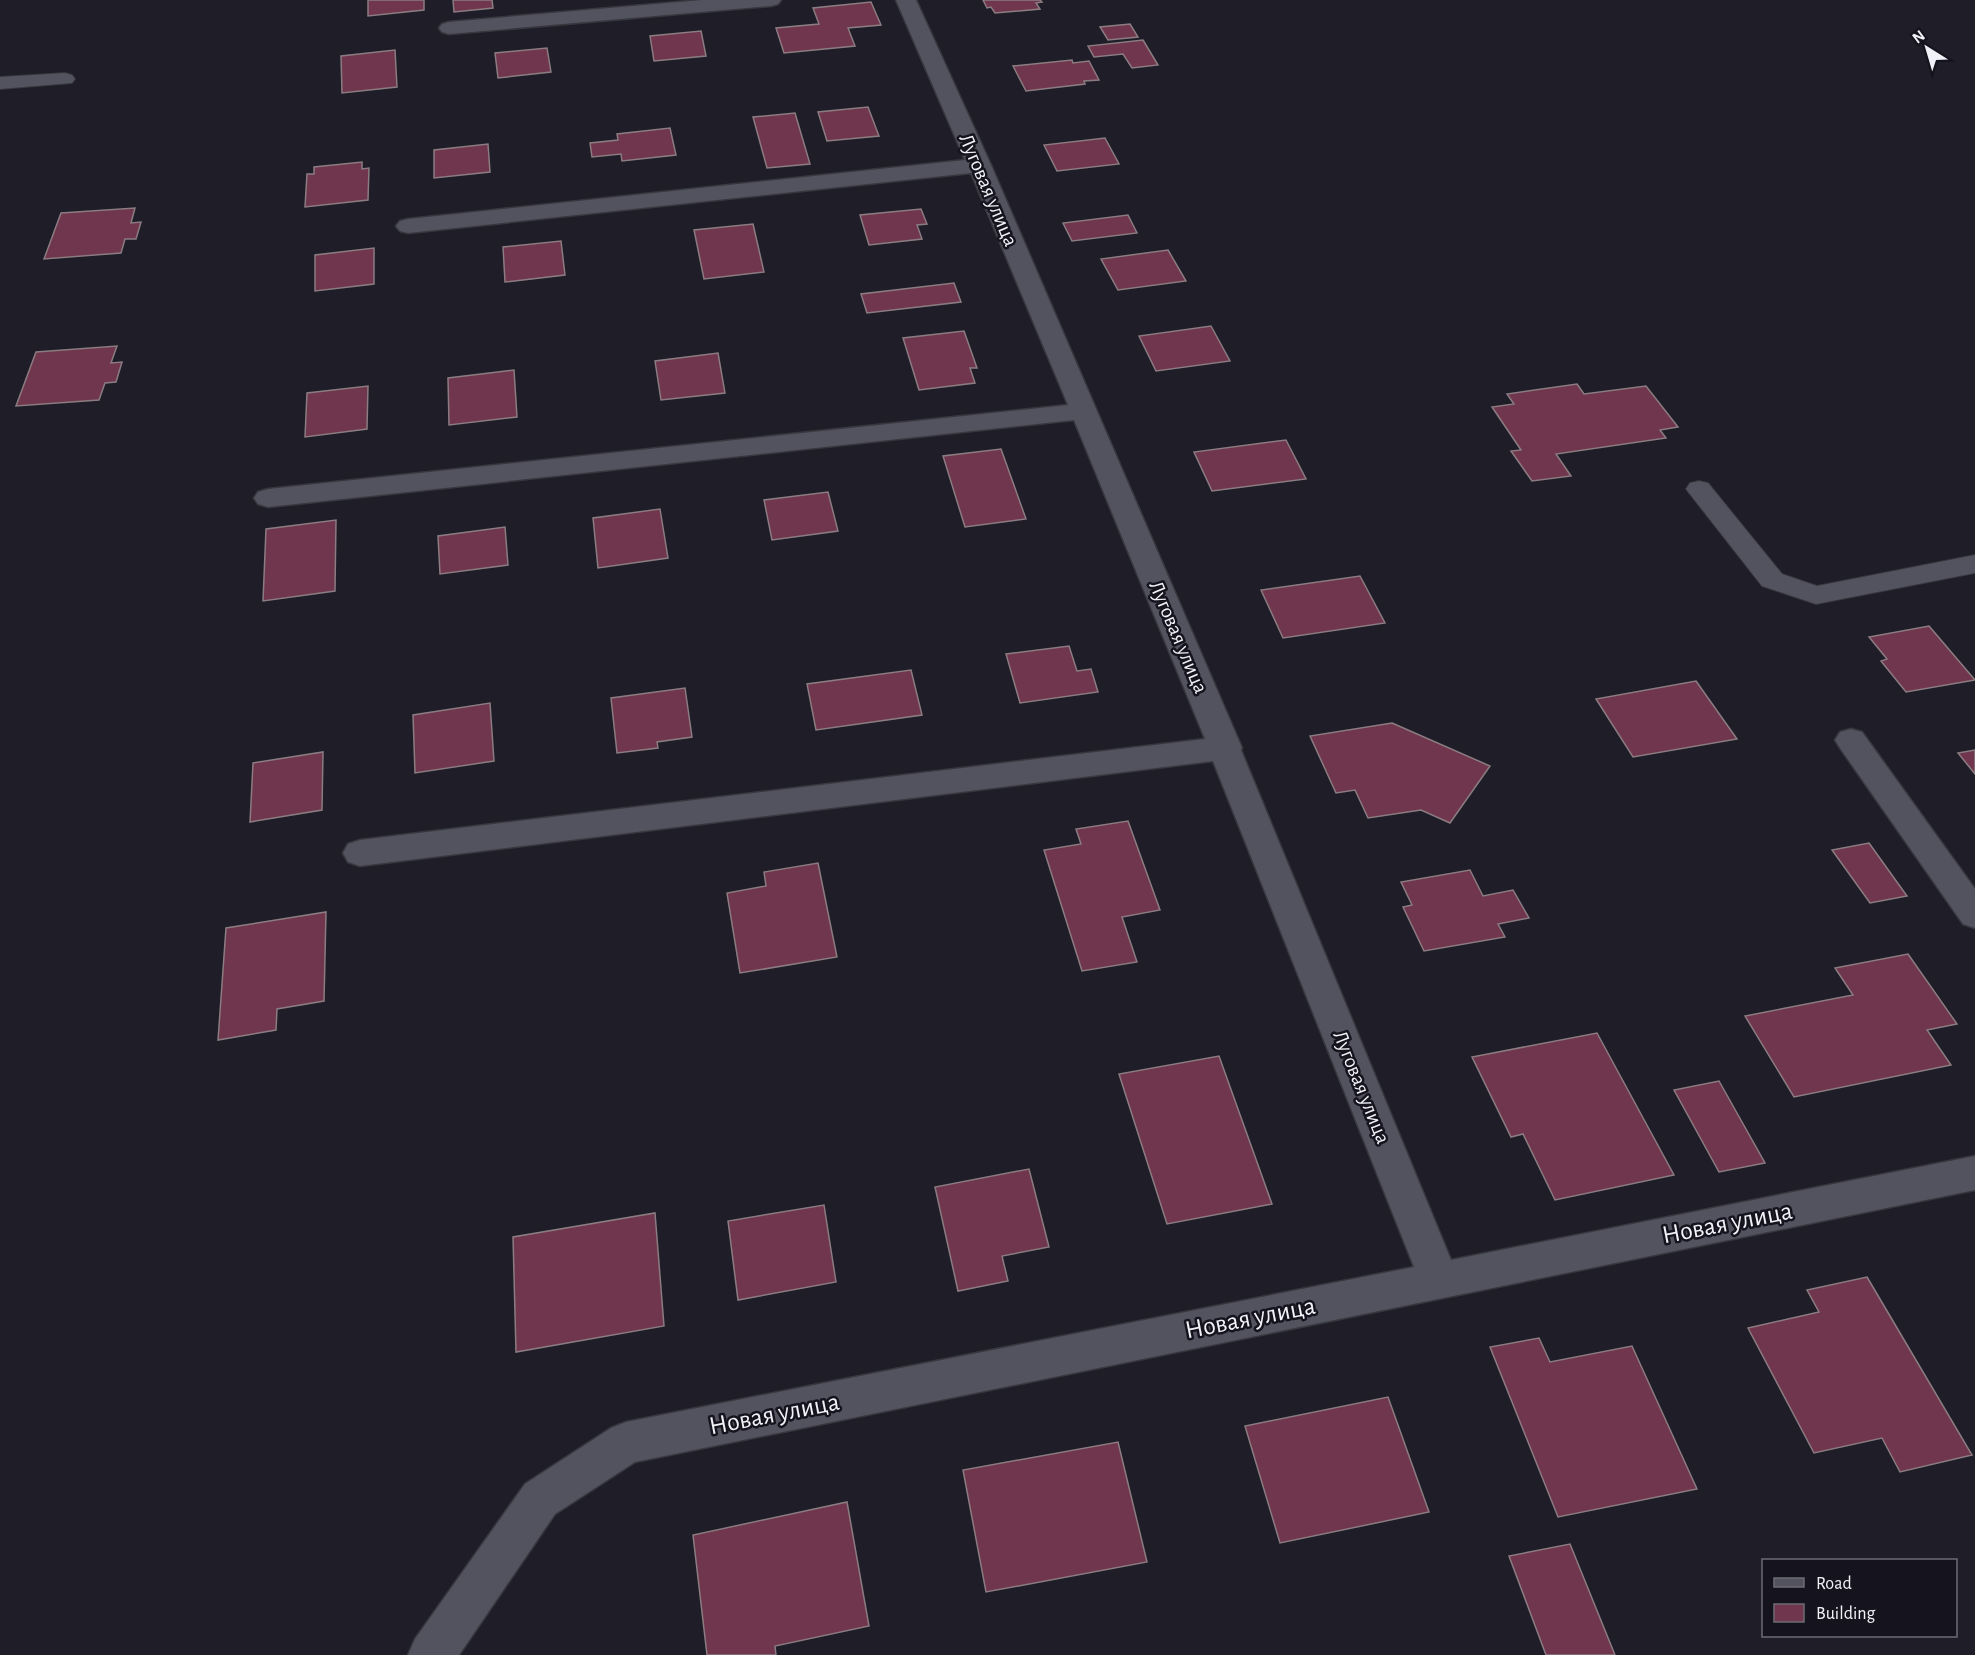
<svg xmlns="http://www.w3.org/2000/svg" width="1975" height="1655" font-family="'Alegreya Sans',sans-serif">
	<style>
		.building { fill: #70364d; stroke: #8b7c81; stroke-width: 1.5 }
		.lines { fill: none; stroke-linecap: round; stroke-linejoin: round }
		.lane-casing { stroke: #37373e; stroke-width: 2 }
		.street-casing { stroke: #37373e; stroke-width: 3 }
		.lane { fill: #53525f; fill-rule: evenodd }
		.street { fill: #53525f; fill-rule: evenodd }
		.labels { text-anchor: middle; stroke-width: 5; stroke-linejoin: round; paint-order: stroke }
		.street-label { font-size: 21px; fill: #f1f1f8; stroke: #15141e }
		.near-street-label { font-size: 26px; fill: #f1f1f8; stroke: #15141e }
	</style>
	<rect width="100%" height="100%" fill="#1e1d28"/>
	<path class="building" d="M368,0H424V10L368,16Z
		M453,0H492L493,8L454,12Z
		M983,0H1040L1042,2L1036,3L1040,9L995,13L991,7L987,8Z
		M871,2L881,25L848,28L855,46L784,53L776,28L819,24L813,8Z
		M1130,24L1138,37L1108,40L1100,27Z
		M701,31L706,56L654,61L650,36Z
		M1143,40L1158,65L1132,68L1123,54L1094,57L1088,46Z
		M547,48L551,72L498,78L495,53Z
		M395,50L397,87L342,93L341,56Z
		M1072,60L1073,63L1089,61L1099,80L1084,81L1085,84L1026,91L1013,66Z
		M868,107L879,136L827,141L818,112Z
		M795,113L810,164L767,168L753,117Z
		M670,128L676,155L622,161L621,154L592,157L590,143L618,140L617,134Z
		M1105,138L1119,164L1057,171L1044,145Z
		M488,144L490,172L434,178V150Z
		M362,162V169L369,168L368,200L305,207L307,174H314V167Z
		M135,208L131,223L141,222L136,239H125L121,253L44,259L61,213Z
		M921,209L927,224L917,225L922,239L869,245L860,215Z
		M1128,215L1137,233L1072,241L1063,223Z
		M753,224L764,272L704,279L694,230Z
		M561,241L565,275L505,282L503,247Z
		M374,248V284L315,291V255Z
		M1168,250L1186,281L1118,290L1101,259Z
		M954,283L961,302L867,313L861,294Z
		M1211,326L1230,361L1156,371L1139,336Z
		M964,331L977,368H970L975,383L919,390L903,338Z
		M117,346L111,363L122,362L116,382L105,383L99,400L16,406L36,352Z
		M718,353L725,393L661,400L655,361Z
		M514,370L517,417L449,425L448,378Z
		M1577,384L1584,394L1646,386L1678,427L1660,430L1666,438L1556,454L1571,476L1532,481L1511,451L1521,450L1492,407L1514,404L1507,394Z
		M368,386L367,429L305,437L307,393Z
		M1286,440L1306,479L1212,491L1194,452Z
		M1001,449L1026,519L965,527L943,456Z
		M828,492L838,531L772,540L764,500Z
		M660,509L668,558L598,568L593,518Z
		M336,520L335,591L263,601L266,529Z
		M505,527L508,565L440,574L438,536Z
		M1360,576L1385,623L1283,638L1261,590Z
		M1929,626L1975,680L1906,692L1881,661L1887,659L1869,637Z
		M1069,646L1077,671L1091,669L1098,692L1020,703L1006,654Z
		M911,670L922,715L816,730L807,684Z
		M1696,681L1737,739L1633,757L1596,699Z
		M685,688L692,737L657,742L658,748L617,753L611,698Z
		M490,703L494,761L415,773L413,715Z
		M1392,723L1490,766L1450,823L1421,810L1368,818L1355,790L1336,793L1310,736Z
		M1975,750V774L1958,753Z
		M323,752L322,810L250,822L253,763Z
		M1128,821L1160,910L1122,917L1137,962L1082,971L1044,850L1081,844L1076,829Z
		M1869,843L1907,896L1870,903L1832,850Z
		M818,863L837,957L740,973L727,893L766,886L764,872Z
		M1470,870L1483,896L1513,890L1529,918L1498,924L1505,937L1424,951L1403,907L1412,905L1401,882Z
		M326,912L324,1001L277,1009L276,1030L218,1040L226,928Z
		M1908,954L1957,1024L1927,1030L1951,1065L1794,1097L1745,1016L1853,995L1835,968Z
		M1597,1033L1674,1175L1555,1200L1523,1134L1511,1137L1472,1057Z
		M1219,1056L1272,1204L1167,1224L1119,1074Z
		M1719,1081L1765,1163L1719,1172L1674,1090Z
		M1029,1169L1049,1247L1002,1256L1008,1281L958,1291L935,1187Z
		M824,1205L836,1282L738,1300L728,1221Z
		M655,1213L664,1326L516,1352L513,1237Z
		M1867,1277L1972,1455L1900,1472L1882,1438L1814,1453L1748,1328L1819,1312L1807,1290Z
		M1539,1338L1550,1362L1632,1346L1697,1489L1558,1517L1490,1347Z
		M1388,1397L1429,1512L1280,1543L1245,1426Z
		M1118,1442L1147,1562L986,1592L963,1470Z
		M847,1502L869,1626L775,1646L776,1655H707L693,1535Z
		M1570,1544L1615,1655H1546L1509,1556Z"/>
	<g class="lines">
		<g class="lane-casing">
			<path id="lane" d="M65,73L72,75L75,79L72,83L0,89V77Z
				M1699,481L1708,483L1782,574L1817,586L1975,555V573L1816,604L1762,586L1686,489L1690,483Z"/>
		</g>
		<g class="street-casing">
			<path id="street" d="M702,0H781L778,4L771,6L449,34L442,32L439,28L442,24L449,22Z
				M896,0H916L991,165L1242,748L1241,750L1451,1260L1975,1156V1190L635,1462L555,1514L459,1655H408L415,1639L525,1484L611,1428L626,1422L1414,1267L1213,761L360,866L348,862L343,853L348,844L360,840L1205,739L1074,420L268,507L258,504L254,498L258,492L268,489L1068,405L971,173L408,233L400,231L396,226L400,221L408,219L965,160Z
				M1851,729L1862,732L1975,889V928L1963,924L1840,748L1835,740L1840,732Z"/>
		</g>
		<use href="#lane" class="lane"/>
		<use href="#street" class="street"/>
	</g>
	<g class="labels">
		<g class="street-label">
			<text transform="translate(989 190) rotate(67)" y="7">Луговая улица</text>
			<text transform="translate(1179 637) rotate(67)" y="7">Луговая улица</text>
			<text transform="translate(1362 1087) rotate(68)" y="7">Луговая улица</text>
		</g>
		<g class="near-street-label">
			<text transform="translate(1727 1222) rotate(-11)" y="9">Новая улица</text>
			<text transform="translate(1250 1317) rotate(-11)" y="9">Новая улица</text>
			<text transform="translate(774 1413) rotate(-11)" y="9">Новая улица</text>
		</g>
	</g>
	<rect x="1762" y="1559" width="195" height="78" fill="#15141e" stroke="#6d6c75" stroke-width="1.5"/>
	<rect x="1774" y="1578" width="30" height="9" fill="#53525f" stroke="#6d6c75" stroke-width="1.5"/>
	<text x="1816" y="1589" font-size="18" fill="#f1f1f8">Road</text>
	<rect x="1774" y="1604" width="30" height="18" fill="#70364d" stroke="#6d6c75" stroke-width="1.5"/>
	<text x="1816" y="1619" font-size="18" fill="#f1f1f8">Building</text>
	<g transform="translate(1927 48) rotate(323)" stroke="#15141e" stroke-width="4.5" paint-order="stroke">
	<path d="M0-4.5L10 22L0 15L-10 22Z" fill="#f1f1f8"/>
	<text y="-9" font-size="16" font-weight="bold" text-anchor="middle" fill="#f1f1f8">N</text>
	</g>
</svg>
